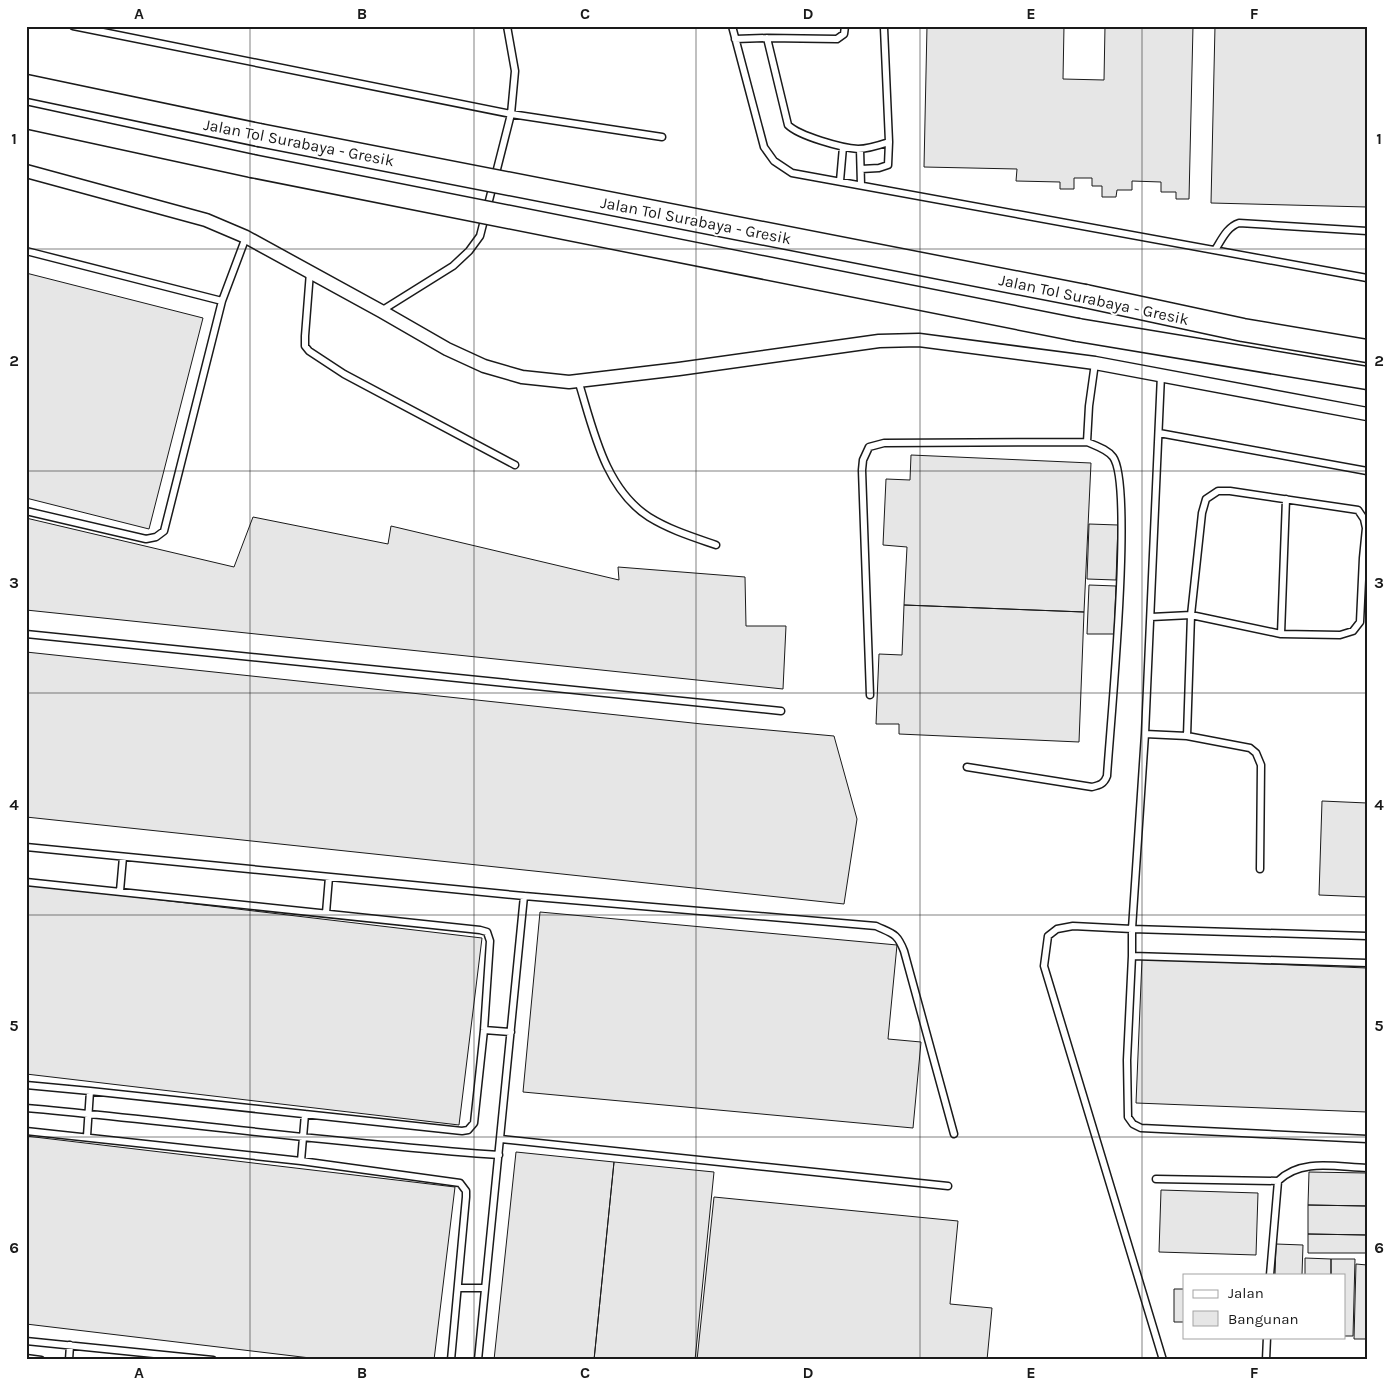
<svg xmlns="http://www.w3.org/2000/svg" width="1393" height="1386" font-family="Karla,sans-serif">
	<style>
		.building { fill: #e6e6e6; stroke: #1a1a1a }
		.lines { fill: none; stroke-linecap: round; stroke-linejoin: round }
		.lane-casing { stroke: #1a1a1a; stroke-width: 9 }
		.street-casing { stroke: #1a1a1a; stroke-width: 15 }
		.highway-casing { stroke: #1a1a1a; stroke-width: 25 }
		.lane { stroke: #fff; stroke-width: 6 }
		.street { stroke: #fff; stroke-width: 12 }
		.highway { stroke: #fff; stroke-width: 22 }
		.highway-bridge-casing { stroke: #1a1a1a; stroke-width: 25; stroke-linecap: butt }
		.highway-bridge { stroke: #fff; stroke-width: 22 }
		.grid { fill: none; stroke: #1a1a1a; stroke-width: 1; stroke-opacity: 0.55 }
		.labels { text-anchor: middle; stroke-width: 4; stroke-linejoin: round; paint-order: stroke }
		.street-label { font-size: 16px; fill: #1a1a1a; stroke: #fff }
		.neatline { fill: none; stroke: #1a1a1a; stroke-width: 2 }
		.grid-label { font-size: 16px; text-anchor: middle; font-weight: bold; fill: #1a1a1a }
	</style>
	<rect width="100%" height="100%" fill="#fff"/>
	<path class="building" d="M927,26H1064L1063,79L1104,80L1105,26H1193L1189,199H1176V192H1161V182L1132,181V190H1117L1116,197H1102V186H1092V178H1074V189H1060V182L1016,181L1017,169L924,167Z
		M1215,26L1367,27V207L1211,203Z
		M26,273L203,318L149,529L26,498Z
		M911,455L1091,463L1084,612L904,605L907,547L883,545L886,479L910,480Z
		M253,517L388,544L391,526L619,580L618,567L745,577L746,626H786L783,689L26,610V518L234,567Z
		M1089,524L1118,525L1116,580L1087,579Z
		M1089,585L1116,586L1114,634H1087Z
		M904,605L1084,612L1079,742L899,734V724H876L879,654L902,655Z
		M26,652L702,724L834,736L857,819L844,904L26,817Z
		M1322,801L1367,803V897L1319,895Z
		M26,884L482,938L459,1125L26,1074Z
		M540,912L897,945L888,1039L921,1042L913,1128L523,1092Z
		M1142,959L1367,968V1112L1136,1103Z
		M26,1136L455,1187L434,1360H327L26,1324Z
		M516,1152L614,1162L594,1360H494Z
		M614,1162L714,1172L695,1360H594Z
		M1309,1172L1367,1173V1206L1308,1205Z
		M1161,1190L1258,1193L1256,1255L1159,1252Z
		M714,1197L958,1221L950,1304L992,1308L987,1360H697Z
		M1308,1205L1367,1206V1235L1308,1234Z
		M1308,1234L1367,1235V1253H1308Z
		M1276,1244L1303,1245L1302,1275H1275Z
		M1305,1258L1331,1259V1275H1305Z
		M1331,1259H1355L1353,1336H1344V1275H1331Z
		M1356,1264L1367,1265V1339H1354Z
		M1174,1289H1184V1322H1174Z"/>
	<g class="lines">
		<g class="lane-casing">
			<path id="lane" d="M73,26L511,114L662,137
				M732,26L764,147L774,161L792,173L1367,278
				M767,38L788,125C799,136 842,148 858,149C868,149 880,145 889,142L884,28
				M735,39L767,38L837,39L844,34L845,26
				M860,149L861,185
				M861,169L879,168L888,165L889,142
				M840,181L843,147
				M1215,250C1222,239 1227,227 1239,223L1367,231
				M26,251L222,301
				M310,272L305,336V346L309,351L344,374L515,465
				M381,311L453,266L469,251L480,236L511,114L515,71L507,26
				M1161,375L1145,734L1132,929L1073,926L1057,929L1048,936L1044,966L1163,1360
				M578,380C593,428 604,488 649,517C670,530 693,537 716,545
				M1159,433L1367,471
				M26,511L146,539L156,537L164,531L222,301L246,237
				M1151,617L1191,615L1202,513L1206,499L1218,491H1230L1358,510L1364,519L1366,528L1363,558L1360,622L1353,631L1340,635L1281,634L1191,615L1187,736
				M26,634L781,711
				M1281,634L1286,499
				M870,695L862,470L863,460L869,447L884,443L1087,442
				M1145,734L1187,736L1250,748L1256,753L1261,765L1260,869
				M967,767L1092,787C1100,785 1104,784 1107,776C1110,727 1134,485 1113,457C1107,449 1096,446 1087,442L1089,406L1095,363
				M26,847L524,896L876,926C893,934 897,933 904,951L954,1134
				M26,882L480,930L487,932L490,941L484,1030L474,1123L468,1130L462,1131L90,1091L26,1085
				M120,891L123,857
				M326,913L329,877
				M1367,936L1132,929V956L1367,963
				M1132,956L1127,1060L1128,1117L1133,1124L1141,1128L1367,1139
				M484,1030L511,1032
				M26,1108C184,1122 341,1144 499,1155
				M26,1131L301,1161L460,1183L466,1191V1197L451,1360
				M87,1136L90,1091
				M501,1139L948,1186
				M301,1161L305,1114
				M1156,1179L1278,1181
				M1270,1275L1278,1181C1301,1158 1336,1167 1367,1168
				M459,1288H485
				M26,1341L213,1360
				M26,1358L41,1360
				M69,1360L70,1345
				M478,1360L524,896
				M1266,1360L1267,1337"/>
		</g>
		<g class="street-casing">
			<path id="street" d="M26,171L206,220L246,237L381,311L447,349L484,366L522,377L569,382L679,369L879,341L919,340L1095,363L1367,414"/>
		</g>
		<g class="highway-casing">
			<path id="highway" d="M26,86L259,135
				M26,117L252,166
				M1085,296L1243,330L1367,351
				M1078,330L1367,378"/>
		</g>
		<use href="#lane" class="lane"/>
		<use href="#street" class="street"/>
		<use href="#highway" class="highway"/>
		<g class="highway-bridge-casing">
			<path id="highway-bridge" d="M259,135L1085,296
				M252,166L1078,330"/>
		</g>
		<use href="#highway-bridge" class="highway-bridge"/>
	</g>
	<path class="grid" d="M250,26V1360M474,26V1360M696,26V1360M920,26V1360M1142,26V1360M26,249H1367M26,471H1367M26,693H1367M26,915H1367M26,1137H1367"/>
	<g class="labels">
		<g class="street-label">
			<text transform="translate(299 142) rotate(11)" y="6">Jalan Tol Surabaya - Gresik</text>
			<text transform="translate(696 220) rotate(11)" y="6">Jalan Tol Surabaya - Gresik</text>
			<text transform="translate(1094 299) rotate(12)" y="6">Jalan Tol Surabaya - Gresik</text>
		</g>
	</g>
	<rect width="1393" height="1386" fill="none" stroke="#ffffff" stroke-width="55"/>
	<rect x="1183" y="1274" width="162" height="65" fill="#ffffff" stroke="#a3a3a3"/>
	<rect x="1193" y="1290" width="25" height="8" fill="#ffffff" stroke="#a3a3a3"/>
	<text x="1228" y="1298" font-size="15" fill="#1a1a1a">Jalan</text>
	<rect x="1193" y="1311" width="25" height="15" fill="#e6e6e6" stroke="#a3a3a3"/>
	<text x="1228" y="1324" font-size="15" fill="#1a1a1a">Bangunan</text>
	<rect x="28" y="28" width="1338" height="1330" class="neatline"/>
	<g class="grid-label">
		<text x="139" y="19">A</text>
		<text x="362" y="19">B</text>
		<text x="585" y="19">C</text>
		<text x="808" y="19">D</text>
		<text x="1031" y="19">E</text>
		<text x="1254" y="19">F</text>
		<text x="14" y="144">1</text>
		<text x="1379" y="144">1</text>
		<text x="14" y="366">2</text>
		<text x="1379" y="366">2</text>
		<text x="14" y="588">3</text>
		<text x="1379" y="588">3</text>
		<text x="14" y="810">4</text>
		<text x="1379" y="810">4</text>
		<text x="14" y="1031">5</text>
		<text x="1379" y="1031">5</text>
		<text x="14" y="1253">6</text>
		<text x="1379" y="1253">6</text>
		<text x="139" y="1378">A</text>
		<text x="362" y="1378">B</text>
		<text x="585" y="1378">C</text>
		<text x="808" y="1378">D</text>
		<text x="1031" y="1378">E</text>
		<text x="1254" y="1378">F</text>
	</g>
</svg>
